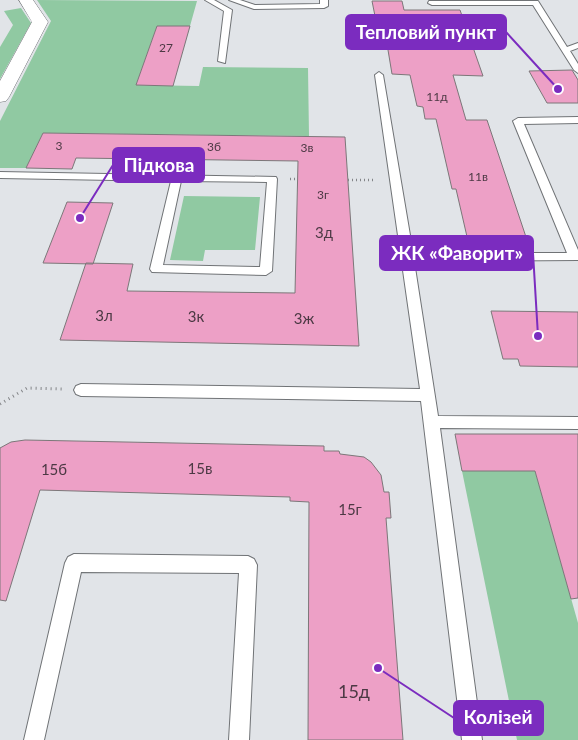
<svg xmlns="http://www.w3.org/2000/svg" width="578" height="740" font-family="Lato,sans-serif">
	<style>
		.green { fill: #90c9a2 }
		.building { fill: #eda0c6; stroke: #7c7779 }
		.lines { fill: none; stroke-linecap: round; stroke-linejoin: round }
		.service-casing { stroke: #707376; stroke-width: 2 }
		.minor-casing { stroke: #707376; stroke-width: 1 }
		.path-far1 { stroke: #838588; stroke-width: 2.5; stroke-dasharray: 1 3; stroke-linecap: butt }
		.path { stroke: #838588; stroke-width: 3; stroke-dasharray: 1 4; stroke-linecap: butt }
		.service { fill: #fff; fill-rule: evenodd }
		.minor { fill: #fff; fill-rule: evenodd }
		.labels { text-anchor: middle; stroke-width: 4; stroke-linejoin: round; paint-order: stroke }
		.far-number-label { font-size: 12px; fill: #4c3944 }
		.number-label { font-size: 15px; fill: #4c3944 }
		.near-number-label { font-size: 18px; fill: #4c3944 }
		.leader { fill: none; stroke: #7b2cbf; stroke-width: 2 }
		.callout-dot { fill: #7b2cbf; stroke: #fff; stroke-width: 2 }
		.callout { fill: #7b2cbf; stroke: #7b2cbf; stroke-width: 2 }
		.callout-label { font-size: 19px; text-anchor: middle; font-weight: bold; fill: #fff }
	</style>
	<rect width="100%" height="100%" fill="#e1e4e8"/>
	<path class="green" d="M37,0L197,1L190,26H157L136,85L199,86L203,67L308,68L309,136L43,133L26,168H0V121L51,21Z
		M21,8L31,23L0,79V47L13,25L4,11Z
		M184,196L260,197L255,250H205L203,261L170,260Z
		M462,471H535L578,623V740H517Z"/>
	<path class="building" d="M372,1H402L404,10H460L483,76L453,75L466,120H487L530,249L482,248L480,241H468L456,189H452L436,119H425L423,107L417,106L410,75L392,74L384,26H377Z
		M157,26H190L173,86L136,85Z
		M572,70L578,80V103H547L529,71Z
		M43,133L345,137L359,346L60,340L86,263L133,264L127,291L295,293L298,161L76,158L72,169L26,168Z
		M67,202L113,203L93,264L43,263Z
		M491,311L578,312V367L520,366L518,359H503Z
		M455,434H578V598L571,599L535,471H462Z
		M25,440L324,446V451H339L340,454L364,457L371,462L381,475L384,492H389L391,518H386L403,740H308L309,502L290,501V497L40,490L6,601L0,600V448L11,442Z"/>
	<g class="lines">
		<g class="service-casing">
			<path id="service" d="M205,0H214L232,10L225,63L218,61L224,11Z
				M229,0H240L255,5L320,4V0H328V6L324,8L254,9Z
				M429,1H538L567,47L578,43V48L570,51L578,64V73L574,70L533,5H432L428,3Z
				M379,72L383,75L413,253H567L513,121L518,118L578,117V123L524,124L578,250V260L414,261L438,416L578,417V429L440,428L482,740H462L421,401L81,396L76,394L74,390L76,386L81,384L420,389L375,75Z
				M0,172L276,177L277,179L272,271L266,275L152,272L150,269L171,181L0,178ZM181,181L267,182L260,267L163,265Z
				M74,554L248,556L254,559L257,565L249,740H229L239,573L81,572L44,740H24L65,563L68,557Z"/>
		</g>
		<g class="minor-casing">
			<path id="minor" d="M19,0H33L48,22L9,97L6,101L0,102V81L32,22Z"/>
		</g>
		<path class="path-far1" d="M290,179H297
			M348,180H375"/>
		<path class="path" d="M0,404L27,388L63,389"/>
		<use href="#service" class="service"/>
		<use href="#minor" class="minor"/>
	</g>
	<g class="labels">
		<g class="far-number-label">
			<text x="166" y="52">27</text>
			<text x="437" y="101">11д</text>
			<text x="59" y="150">3</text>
			<text x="214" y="151">3б</text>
			<text x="307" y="152">3в</text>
			<text x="478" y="181">11в</text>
			<text x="323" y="199">3г</text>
		</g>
		<g class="number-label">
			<text x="324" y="238">3д</text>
			<text x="104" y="321">3л</text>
			<text x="196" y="322">3к</text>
			<text x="304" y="324">3ж</text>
			<text x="200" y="474">15в</text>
			<text x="54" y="475">15б</text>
			<text x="350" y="515">15г</text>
		</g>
		<g class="near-number-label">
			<text x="354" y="698">15д</text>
		</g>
	</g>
	<path class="leader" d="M558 89L506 32M80 218L113 165M538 336L533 253M378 668L454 718"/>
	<g class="callout-dot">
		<circle cx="558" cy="89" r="5"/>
		<circle cx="80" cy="218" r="5"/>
		<circle cx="538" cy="336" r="5"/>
		<circle cx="378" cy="668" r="5"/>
	</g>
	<g class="callout">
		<rect x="346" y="15" width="160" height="34" rx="5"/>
		<rect x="113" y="148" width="91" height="34" rx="5"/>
		<rect x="380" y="236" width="153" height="34" rx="5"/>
		<rect x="454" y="701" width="89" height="34" rx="5"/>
	</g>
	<g class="callout-label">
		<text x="426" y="39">Тепловий пункт</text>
		<text x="159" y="172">Підкова</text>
		<text x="457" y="260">ЖК «Фаворит»</text>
		<text x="498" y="724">Колізей</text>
	</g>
</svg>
